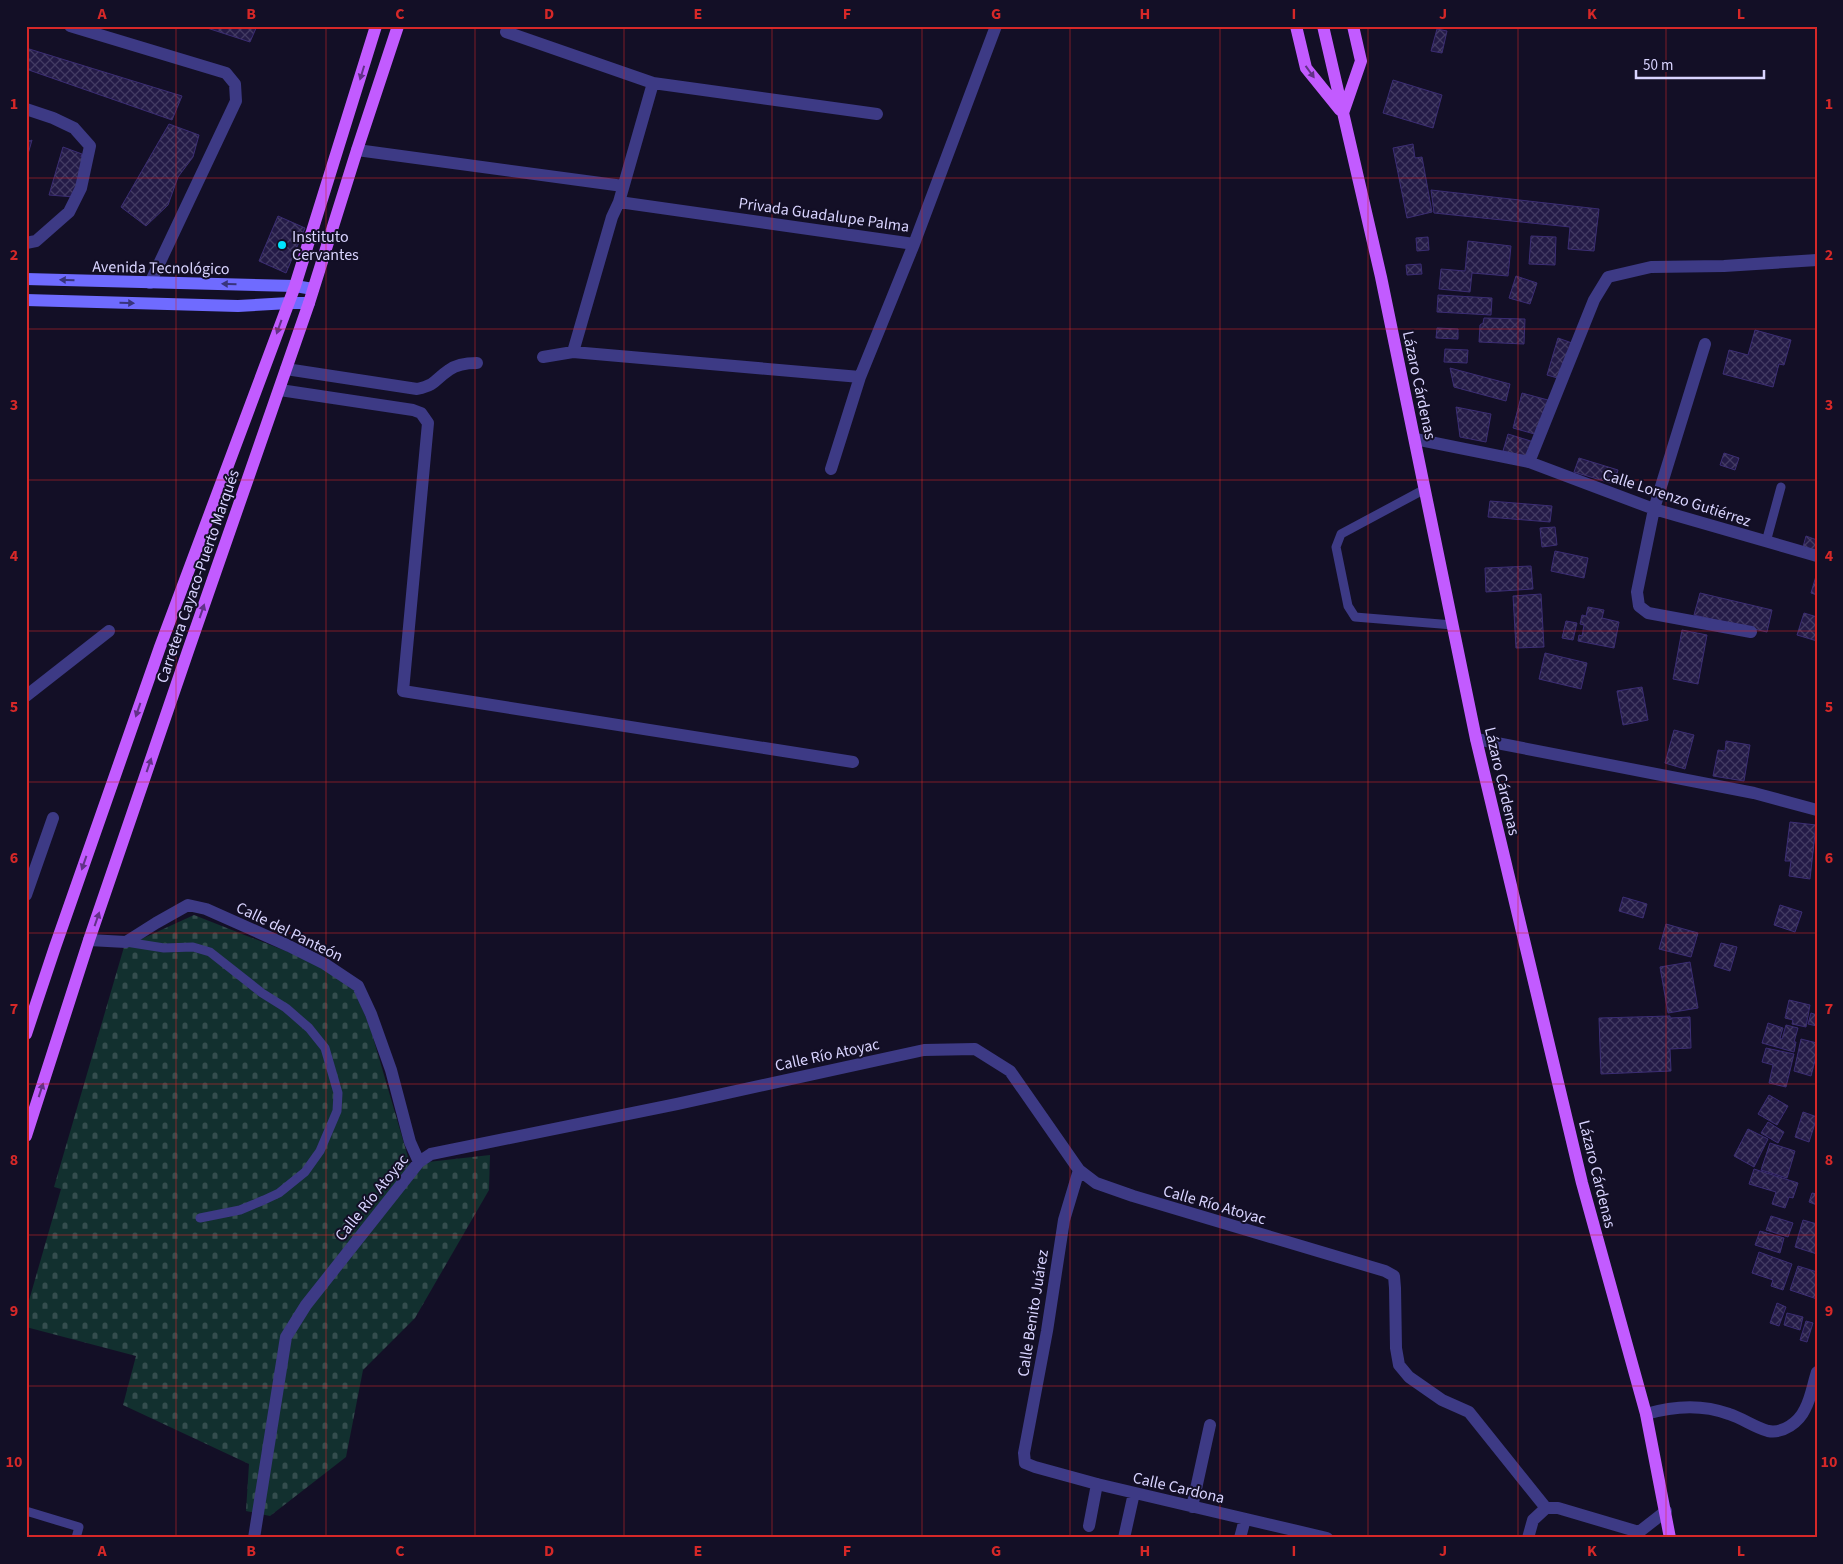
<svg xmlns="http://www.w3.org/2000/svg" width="1843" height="1564" font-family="'Source Sans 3',sans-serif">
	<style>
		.cemetery { fill: url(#cemetery-stones) }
		.building { fill: url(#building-cross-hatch); stroke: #3b2d73 }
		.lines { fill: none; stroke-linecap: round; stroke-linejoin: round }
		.lane { stroke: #3d3a85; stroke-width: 9 }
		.street { stroke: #3d3a85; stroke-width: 12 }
		.secondary { stroke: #6f6bff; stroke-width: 12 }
		.primary { stroke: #c25bff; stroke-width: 12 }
		.oneway { fill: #623188 }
		.oneway2 { fill: #38347d }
		.grid { fill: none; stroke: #d62828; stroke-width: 1; stroke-opacity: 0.55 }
		.poi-dot { fill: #00e5ff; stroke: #130f26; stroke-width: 2 }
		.labels { text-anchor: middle; stroke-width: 4; stroke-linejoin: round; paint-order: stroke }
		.street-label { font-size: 16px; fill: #d9d4ff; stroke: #130f26 }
		.poi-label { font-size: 16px; fill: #d9d4ff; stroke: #130f26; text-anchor: start }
		.neatline { fill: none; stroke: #d62828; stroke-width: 2 }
		.grid-label { font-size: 16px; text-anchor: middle; font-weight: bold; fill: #d62828 }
	</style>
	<defs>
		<pattern id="cemetery-stones" width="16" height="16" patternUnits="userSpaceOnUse" patternTransform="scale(1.25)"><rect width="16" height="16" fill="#12302f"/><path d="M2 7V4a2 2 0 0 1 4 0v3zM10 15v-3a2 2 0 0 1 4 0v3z" fill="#344d4e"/></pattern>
		<pattern id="building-cross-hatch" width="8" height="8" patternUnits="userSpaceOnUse" patternTransform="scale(1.25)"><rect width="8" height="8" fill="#241b47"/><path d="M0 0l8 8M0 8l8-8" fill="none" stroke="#433b63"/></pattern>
	</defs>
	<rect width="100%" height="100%" fill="#130f26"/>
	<path class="cemetery" d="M194,915L311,961L353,987L370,1027L410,1164L490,1155L489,1190L415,1318L363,1370L346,1457L270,1516L246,1511L249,1464L123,1405L136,1356L26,1327V1311L61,1189L54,1187L124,947Z"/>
	<path class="building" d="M201,26H257L250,42Z
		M1437,29L1447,31L1442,53L1431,51Z
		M26,48L182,96L172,120L26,69Z
		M1393,80L1442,95L1433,128L1383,113Z
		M169,124L199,135L193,157L178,177L168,205L146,226L121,207Z
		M26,139L30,141L32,140L26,161Z
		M1413,144L1415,158L1422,157L1432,212L1407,218L1393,148Z
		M63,147L82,154L81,157L84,153L74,197L49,195Z
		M1431,190L1599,209L1594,251L1568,249L1570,227L1434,213Z
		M278,216L305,228L286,273L259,261Z
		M1531,236L1556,237L1555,265L1529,264Z
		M1428,237L1429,250L1417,251L1416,238Z
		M1468,241L1511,246L1508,276L1472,273L1470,292L1439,289L1441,269L1465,271Z
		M1421,264L1422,274L1407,275L1406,265Z
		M1516,276L1537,283L1530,304L1509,298Z
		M1438,295L1492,298L1491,315L1437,312Z
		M1484,318L1525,319L1524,344L1479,342L1480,325L1483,323Z
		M1437,328L1458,329V339L1436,338Z
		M1755,330L1791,340L1784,365L1779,364L1773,387L1723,374L1729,350L1748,355Z
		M1558,338L1572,343L1561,379L1547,375Z
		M1445,349L1468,350L1467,363L1444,362Z
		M1450,368L1510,384L1506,401L1454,387Z
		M1522,393L1548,400L1538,435L1513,428Z
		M1456,407L1491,414L1486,442L1460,437Z
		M1508,434L1534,442L1529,459L1503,451Z
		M1724,453L1739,458L1735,470L1720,465Z
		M1579,458L1618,470L1614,484L1574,472Z
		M1490,501L1552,506L1550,522L1488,517Z
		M1555,527L1557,545L1542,547L1540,528Z
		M1806,536L1817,540V551L1803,547Z
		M1555,551L1588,558L1584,578L1551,571Z
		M1531,566L1533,589L1486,592L1485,568Z
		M1816,576H1817V595L1811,593Z
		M1700,593L1772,610L1767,632L1694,615Z
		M1541,594L1544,647L1516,648L1513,596Z
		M1588,607L1604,610L1602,618L1619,622L1614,648L1578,641L1579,635L1582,636L1584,625L1580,624L1582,615L1586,616Z
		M1804,613L1817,617V641L1797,635Z
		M1566,621L1577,623L1573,640L1562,638Z
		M1682,630L1707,635L1698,684L1673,679Z
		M1545,653L1587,663L1581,689L1539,679Z
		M1642,687L1648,720L1623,725L1617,691Z
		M1674,730L1694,735L1685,769L1665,763Z
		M1726,741L1750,745L1744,781L1713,776L1718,750L1725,751Z
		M1790,822L1816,825L1810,879L1789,876L1791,861H1785Z
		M1623,897L1647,904L1643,918L1619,911Z
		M1780,905L1802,912L1795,932L1774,925Z
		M1666,924L1698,933L1691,957L1659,949Z
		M1721,943L1737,947L1730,971L1714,966Z
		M1690,962L1698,1008L1668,1013L1660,967Z
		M1789,1000L1810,1005L1806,1027L1792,1024L1793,1020L1785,1018Z
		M1811,1013L1817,1015V1026L1808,1024Z
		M1670,1016V1018L1690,1017L1691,1048L1670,1049L1671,1071L1601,1074L1599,1018Z
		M1768,1023L1783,1028L1780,1038L1782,1039L1786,1025L1798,1028L1794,1042H1796L1794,1052L1762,1043Z
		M1801,1039L1817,1043V1053L1811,1076L1794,1071Z
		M1766,1048L1794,1054L1786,1087L1769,1083L1773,1065L1762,1062Z
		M1769,1095L1788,1106L1777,1125L1758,1114Z
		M1803,1112L1817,1117L1809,1142L1795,1137Z
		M1768,1122L1784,1132L1778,1143L1761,1133Z
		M1748,1129L1768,1139L1754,1167L1734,1156Z
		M1770,1143L1795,1151L1787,1178L1761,1170Z
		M1754,1169L1798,1183L1793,1198L1789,1197L1785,1208L1772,1204L1776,1192L1749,1184Z
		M1812,1193L1817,1194V1205L1809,1202Z
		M1771,1216L1793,1223L1788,1237L1766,1230Z
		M1803,1220L1817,1224V1254L1795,1247Z
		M1760,1231L1784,1238L1780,1253L1755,1245Z
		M1759,1252L1792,1264L1783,1290L1771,1286L1773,1280L1752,1273Z
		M1798,1266L1817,1272V1299L1790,1290Z
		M1777,1303L1786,1307L1779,1326L1770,1323Z
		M1787,1313L1803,1317L1800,1330L1784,1325Z
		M1806,1321L1813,1323L1807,1342L1800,1340Z"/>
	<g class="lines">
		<path class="lane" d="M1425,489L1341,534L1336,547L1348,606L1355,617L1453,625
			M1766,542L1781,487
			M126,942L164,948L193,947L210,952L262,993L286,1008L309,1028L325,1048L338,1093L337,1111L320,1151L305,1172L279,1193L264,1200L240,1210L200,1218
			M26,1511L79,1527L76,1538"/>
		<path class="street" d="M70,26L226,73L235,84L236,101L150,283
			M506,32L653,83L877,114
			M26,109L53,118L74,128L90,146L81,188L69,212L36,241L26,243
			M357,150L623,186
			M619,202L914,244
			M1705,344L1654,509L1637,592L1639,606L1648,613L1751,632
			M573,352L612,217L619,202L653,83
			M543,357L573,352L860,377
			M286,369L417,389C438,384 434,380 449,370C457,364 467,363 477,363
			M280,390L413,410L421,413L428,423L403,691L853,762
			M1415,439L1529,462L1654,509L1817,556
			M1529,462L1594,300L1608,277L1651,267L1724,266L1817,260
			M831,469L860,377L914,244L996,26
			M26,696L109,631
			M1476,739L1754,793L1817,810
			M26,895L53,818
			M89,940L126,942L156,923L188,905L206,909L289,946L325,964L358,986L371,1014L391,1070L410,1142L419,1162
			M1079,1170L1064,1220L1047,1331L1024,1453L1025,1463L1035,1467L1097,1484L1327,1538
			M1646,1414C1673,1406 1702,1404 1729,1414C1742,1418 1754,1427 1768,1431C1783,1434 1799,1422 1805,1409C1811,1398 1813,1384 1817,1372
			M1192,1507L1210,1425
			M1089,1526L1097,1484
			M254,1538L286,1337L306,1305L419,1162L431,1154L677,1104L924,1050L975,1049L1010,1071L1079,1170L1096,1183L1133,1196L1385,1271L1394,1276L1395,1288L1396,1348L1399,1365L1409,1377L1442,1400L1469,1412L1546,1508H1558L1639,1532
			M1124,1538L1134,1493
			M1240,1538L1245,1519
			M1528,1538L1533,1520L1546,1508
			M1636,1538L1639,1532L1666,1511"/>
		<path class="secondary" d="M26,279L295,286L313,289
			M26,300L238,306L289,303H309"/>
		<path class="primary" d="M1296,26L1306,68L1340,110
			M1323,26L1381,277L1476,739L1582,1183L1646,1414L1670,1538
			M1343,113L1361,61L1353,26
			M26,1034L55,947L160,647L295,286L376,26
			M26,1136L89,940L189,648L309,303L357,150L398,26"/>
	</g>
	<defs><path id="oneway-solid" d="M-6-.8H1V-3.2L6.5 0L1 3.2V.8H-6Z" transform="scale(1.25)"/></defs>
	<g class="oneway">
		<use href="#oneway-solid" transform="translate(1310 72) rotate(54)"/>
		<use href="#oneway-solid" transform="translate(362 73) rotate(107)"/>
		<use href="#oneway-solid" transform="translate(279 327) rotate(110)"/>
		<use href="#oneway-solid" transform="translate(202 611) rotate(-71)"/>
		<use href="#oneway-solid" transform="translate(138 710) rotate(109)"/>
		<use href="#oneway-solid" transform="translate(149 765) rotate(-71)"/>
		<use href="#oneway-solid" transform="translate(84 863) rotate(109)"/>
		<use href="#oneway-solid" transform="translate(97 919) rotate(-71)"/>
		<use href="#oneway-solid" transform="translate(41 1090) rotate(-72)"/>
	</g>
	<g class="oneway2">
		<use href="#oneway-solid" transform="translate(67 280) rotate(-178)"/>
		<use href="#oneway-solid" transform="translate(229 284) rotate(-179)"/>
		<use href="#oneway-solid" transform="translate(127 303) rotate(1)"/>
	</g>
	<path class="grid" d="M176,26V1538M326,26V1538M475,26V1538M624,26V1538M772,26V1538M922,26V1538M1070,26V1538M1220,26V1538M1368,26V1538M1518,26V1538M1666,26V1538M26,178H1817M26,329H1817M26,480H1817M26,631H1817M26,782H1817M26,933H1817M26,1084H1817M26,1235H1817M26,1386H1817"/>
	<circle class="poi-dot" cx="282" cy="245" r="5"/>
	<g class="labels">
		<g class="street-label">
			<text transform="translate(824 214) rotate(8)" y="6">Privada Guadalupe Palma</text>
			<text transform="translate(161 267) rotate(1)" y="6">Avenida Tecnológico</text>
			<text transform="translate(1420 385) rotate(78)" y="6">Lázaro Cárdenas</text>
			<text transform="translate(1677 497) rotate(18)" y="6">Calle Lorenzo Gutiérrez</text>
			<text transform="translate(197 576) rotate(-71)" y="6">Carretera Cayaco-Puerto Marqués</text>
			<text transform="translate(1503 781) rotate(77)" y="6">Lázaro Cárdenas</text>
			<text transform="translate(290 931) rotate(26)" y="6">Calle del Panteón</text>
			<text transform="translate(827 1054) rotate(-12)" y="6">Calle Río Atoyac</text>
			<text transform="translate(1598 1174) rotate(76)" y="6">Lázaro Cárdenas</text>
			<text transform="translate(371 1197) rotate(-51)" y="6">Calle Río Atoyac</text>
			<text transform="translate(1215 1204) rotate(16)" y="6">Calle Río Atoyac</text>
			<text transform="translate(1032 1313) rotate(-81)" y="6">Calle Benito Juárez</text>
			<text transform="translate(1179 1487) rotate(13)" y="6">Calle Cardona</text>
		</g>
		<g class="poi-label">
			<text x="292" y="242">Instituto<tspan x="292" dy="18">Cervantes</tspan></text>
		</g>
	</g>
	<rect width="1843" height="1564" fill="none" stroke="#130f26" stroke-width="55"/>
	<path d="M1636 70v8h128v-8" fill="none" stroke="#d9d4ff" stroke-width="2.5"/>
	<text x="1643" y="70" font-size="15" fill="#d9d4ff" stroke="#130f26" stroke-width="4" paint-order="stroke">50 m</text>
	<rect x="28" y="28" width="1788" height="1508" class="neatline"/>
	<g class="grid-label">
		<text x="102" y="19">A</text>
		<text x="251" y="19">B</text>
		<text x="400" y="19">C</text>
		<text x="549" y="19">D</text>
		<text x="698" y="19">E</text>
		<text x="847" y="19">F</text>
		<text x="996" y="19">G</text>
		<text x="1145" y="19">H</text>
		<text x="1294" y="19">I</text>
		<text x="1443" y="19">J</text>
		<text x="1592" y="19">K</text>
		<text x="1741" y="19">L</text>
		<text x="14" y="109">1</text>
		<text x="1829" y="109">1</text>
		<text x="14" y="260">2</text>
		<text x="1829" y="260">2</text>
		<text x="14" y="410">3</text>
		<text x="1829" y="410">3</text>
		<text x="14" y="561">4</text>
		<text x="1829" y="561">4</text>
		<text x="14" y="712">5</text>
		<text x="1829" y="712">5</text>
		<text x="14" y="863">6</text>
		<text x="1829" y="863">6</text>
		<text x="14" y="1014">7</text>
		<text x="1829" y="1014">7</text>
		<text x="14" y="1165">8</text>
		<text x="1829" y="1165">8</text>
		<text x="14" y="1316">9</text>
		<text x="1829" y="1316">9</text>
		<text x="14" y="1467">10</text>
		<text x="1829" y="1467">10</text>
		<text x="102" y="1556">A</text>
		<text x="251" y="1556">B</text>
		<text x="400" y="1556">C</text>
		<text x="549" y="1556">D</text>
		<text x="698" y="1556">E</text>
		<text x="847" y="1556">F</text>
		<text x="996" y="1556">G</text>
		<text x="1145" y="1556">H</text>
		<text x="1294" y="1556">I</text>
		<text x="1443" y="1556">J</text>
		<text x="1592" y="1556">K</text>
		<text x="1741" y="1556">L</text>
	</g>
</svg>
